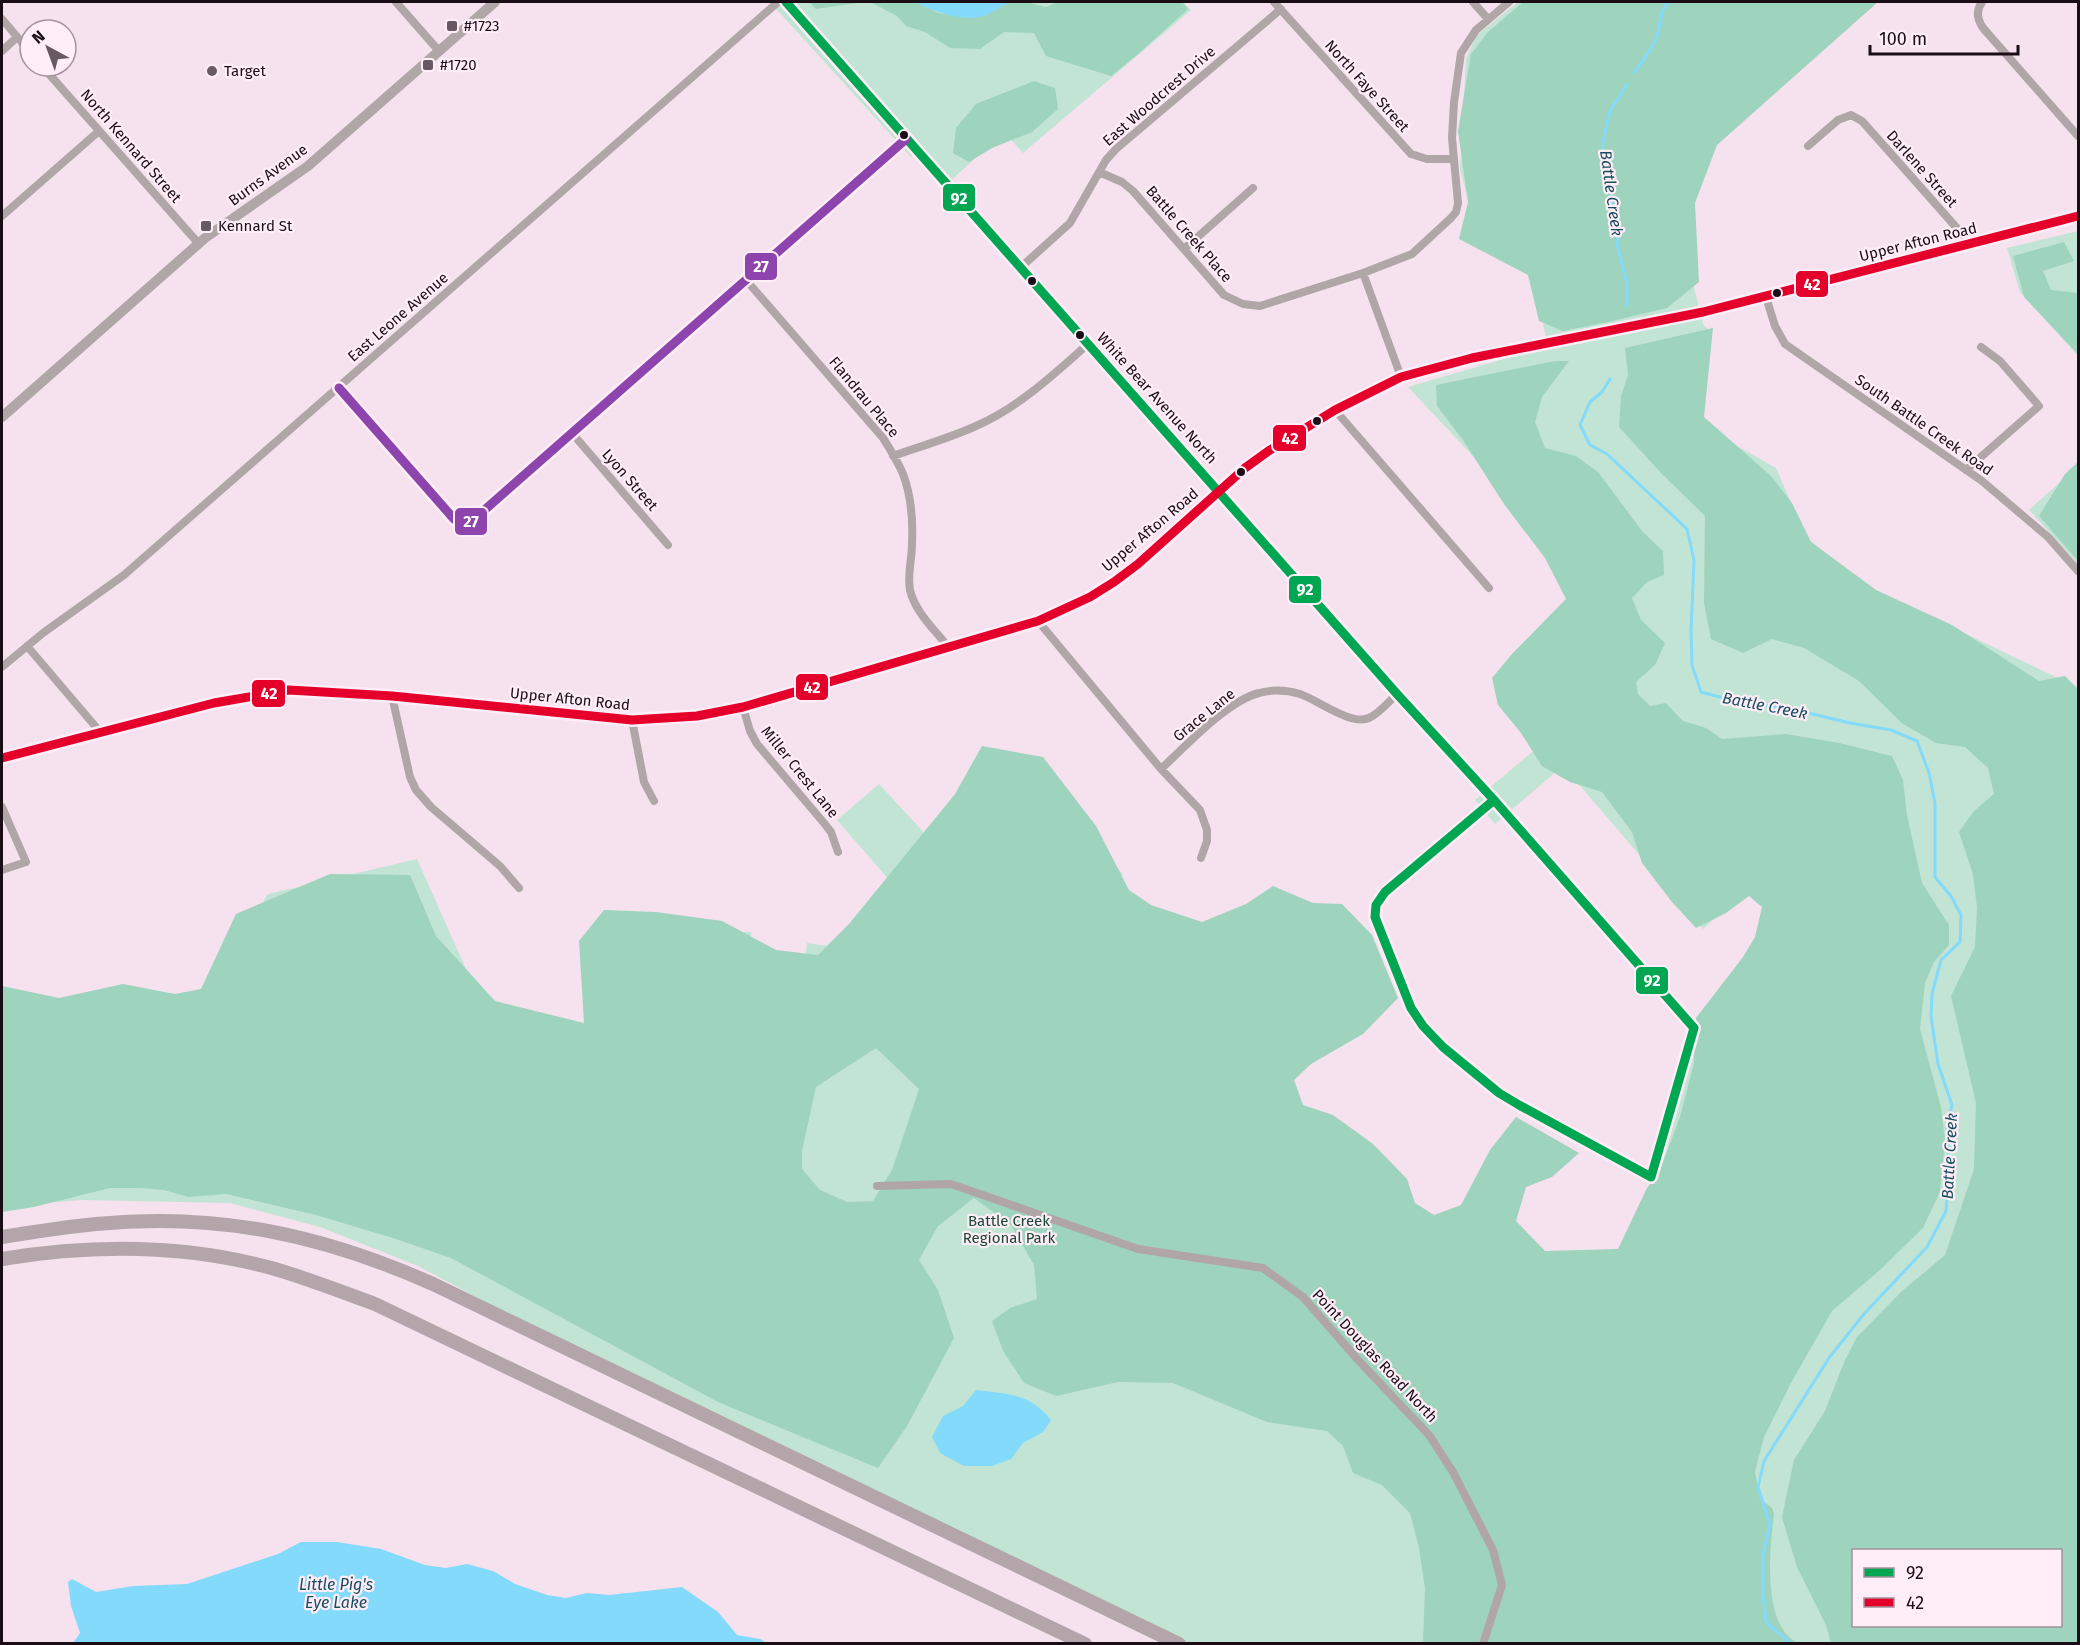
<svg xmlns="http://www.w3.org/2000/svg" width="2080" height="1645" font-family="'Fira Sans',sans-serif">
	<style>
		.green { fill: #c2e4d4; fill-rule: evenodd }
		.forest { fill: #9ed3bd; fill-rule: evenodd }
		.water { fill: #83dafa }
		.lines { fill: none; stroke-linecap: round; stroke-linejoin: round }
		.stream { stroke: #83dafa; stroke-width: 3 }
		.minor { stroke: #b0a6a7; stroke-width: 8 }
		.tertiary { stroke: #b0a6a7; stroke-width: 10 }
		.trunk { stroke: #b3a5aa; stroke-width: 14 }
		.bus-1-casing { stroke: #ffedf7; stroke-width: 14 }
		.bus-2-casing { stroke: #ffedf7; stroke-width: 14 }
		.bus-3-casing { stroke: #ffedf7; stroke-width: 14 }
		.bus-1 { stroke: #00a651; stroke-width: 9 }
		.bus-2 { stroke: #e4002b; stroke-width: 9 }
		.bus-3 { stroke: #8e44ad; stroke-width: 9 }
		.poi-dot { fill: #675862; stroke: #ffedf7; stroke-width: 2 }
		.bus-dot { fill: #1b0d16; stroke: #ffedf7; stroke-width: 2 }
		.labels { text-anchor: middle; stroke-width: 4.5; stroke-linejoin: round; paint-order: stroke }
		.poi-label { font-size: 15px; fill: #1b0d16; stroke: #ffedf7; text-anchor: start }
		.street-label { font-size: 15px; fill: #1b0d16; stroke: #ffedf7 }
		.park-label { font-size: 15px; fill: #194833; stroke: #ffedf7 }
		.water-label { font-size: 16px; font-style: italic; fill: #164e5f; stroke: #ffedf7 }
		.line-badge { stroke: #ffedf7; stroke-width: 2 }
		.badge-label { font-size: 16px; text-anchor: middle; font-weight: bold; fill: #fff }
	</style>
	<rect width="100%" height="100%" fill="#f5e2ee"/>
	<path class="green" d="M770,2H1183L1191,10L1023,153L1004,132L948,183L919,151L911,157Z
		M1518,2H1873L1707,146L1671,194L1703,324L1710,331L1698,424L1776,468L1806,537L1866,586L2077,687L2078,1643H1470L1423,1640V1643H1168L698,1415L418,1266L320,1227L230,1203L82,1200L2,1206L207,996L268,894L417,859L474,987L489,1006L597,1044L590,931L751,932L756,977L801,990L807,943L850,949L904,897L837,820L879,784L943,853L1020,764L1123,874L1097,895L1286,1111L1426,1220L1579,1295L1659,1232L1651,1176L1693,1027L1785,910L1759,879L1703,929L1563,766L1495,824L1475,800L1544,742L1586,600L1521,527L1485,469L1408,387L1548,346L1528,256L1472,215L1460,169L1466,58L1477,35ZM1854,1550H2060V1626H1854Z
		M2078,231V356L2020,292L2007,248Z
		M2078,466V564L2029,510Z"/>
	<path class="forest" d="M809,2H916L938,13L954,16H984L1009,2H1026L1046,7L1058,2H1182L1188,9L1137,55L1111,76L1046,56L1034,33L1004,32L980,49L950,48L925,32L906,26L897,16L872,3H857L816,9Z
		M1523,2H1878L1717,145L1695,203L1699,282L1667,308L1608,322L1563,331L1539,321L1528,275L1459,239L1468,202L1458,131L1471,54L1488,32Z
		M1034,81L1055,88L1058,109L1032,132L992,148L969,162L953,153L956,128L976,104Z
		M2064,242L2074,261L2043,271L2051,290L2078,293V354L2024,297L2013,256Z
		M1713,328L1704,417L1771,476L1792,503L1811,542L1876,590L1952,625L2039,681L2065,676L2078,689V1643H1831L1826,1625L1797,1567L1782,1517L1794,1460L1825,1411L1845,1360L1857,1337L1901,1292L1945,1255L1974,1169L1976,1103L1951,996L1975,947L1977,908L1973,874L1959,832L1973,812L1994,794L1988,768L1965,747L1936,743L1903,724L1859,681L1804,648L1772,639L1743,653L1711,639L1704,603L1705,516L1661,473L1619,427L1621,396L1628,375L1625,348ZM2060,1550V1626H1854V1550Z
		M1555,361H1569L1542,397L1535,422L1545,448L1576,456L1598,472L1642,531L1663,551L1664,575L1647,582L1632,598L1641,620L1665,643L1655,665L1636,682L1638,694L1650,706L1666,703L1683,721L1706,728L1722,739L1786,734L1839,743L1892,756L1903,780L1907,815L1922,883L1949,925V945L1934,962L1925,983L1920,1029L1941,1107L1945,1140L1940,1192L1923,1228L1881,1269L1832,1311L1791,1383L1764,1437L1755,1472L1760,1499L1772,1508L1774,1514C1770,1549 1761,1625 1798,1643H1423L1425,1588L1419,1548L1410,1513L1382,1485L1353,1473L1343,1446L1327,1431L1267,1422L1173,1383L1118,1382L1056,1396L1024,1383L1003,1351L992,1321L1010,1308L1037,1299L1034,1265L1011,1225L974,1198L938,1226L919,1260L938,1290L954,1338L907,1426L878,1468L718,1402L451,1258L393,1238L316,1215L226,1194L188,1197L164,1190L142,1188H110L34,1207L2,1212V986L59,998L123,984L175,994L201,989L236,914L330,874L410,875L436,936L495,1001L584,1023L579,941L604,910L656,912L722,921L776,950L818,955L849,924L955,794L982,746L1043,757L1096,826L1129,890L1151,905L1202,922L1246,904L1273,886L1313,903L1342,904L1372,935L1398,998L1363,1034L1311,1064L1294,1080L1303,1105L1333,1115L1373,1144L1407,1179L1415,1203L1434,1215L1461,1205L1490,1150L1516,1117L1579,1153L1552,1177L1526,1187L1516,1221L1545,1251L1618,1249L1647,1188L1659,1173L1680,1117L1694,1063L1696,1018L1743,957L1755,937L1762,907L1749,896L1726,913L1696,928L1672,902L1642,863L1632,832L1602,792L1570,782L1542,766L1521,733L1498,705L1492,678L1511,655L1566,599L1545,558L1504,504L1463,440L1437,406L1436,385ZM876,1048L919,1089L892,1170L873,1201L847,1202L820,1190L802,1169V1151L816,1087Z
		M2078,462V561L2039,516L2065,474Z"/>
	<path class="water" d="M916,2H1009C1001,6 992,13 984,16C965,22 932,12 916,2Z
		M976,1390C1007,1394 1030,1393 1051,1420L1043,1432L1023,1443L1011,1459L992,1466H964L940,1453L932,1437L943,1416L963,1406Z
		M301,1542H337L381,1549L425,1565L446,1568L467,1564L493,1571L515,1584L547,1595L566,1598L587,1593L609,1595L682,1587L718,1612L737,1635L760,1639L767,1643H73L80,1633L71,1606L68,1582L72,1579L96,1592L133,1586L187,1584L278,1554Z"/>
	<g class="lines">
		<path class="stream" d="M1634,73C1642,61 1651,51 1656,39C1661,26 1659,12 1668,2
			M1627,84L1610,111L1603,142L1602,153L1612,202L1618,249L1627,283V306
			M1610,379L1602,392L1590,402L1580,425L1590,445L1607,454L1687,529L1694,560L1691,631L1692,665L1701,692L1746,704L1783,707L1850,723L1891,730L1917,741L1929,773L1935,803V877L1951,896L1961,915L1960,942L1941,960L1932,994L1931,1016L1938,1064L1952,1105L1947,1127L1949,1174L1946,1211L1927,1247L1864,1314L1829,1358L1764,1461L1758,1487L1770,1524L1763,1555V1596L1766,1622L1791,1644"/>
		<path class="minor" d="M396,2L439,51
			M1274,2L1411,154L1427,159H1453
			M1473,2L1488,19
			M1982,2C1976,10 1977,19 1983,28L2078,136
			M2,19L30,52
			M2,51L17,37
			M42,66L199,244
			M1808,146L1838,120L1851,115L1862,121L1971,244
			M1099,172L1122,182L1133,191L1224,295L1243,304L1260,306L1363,273L1412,254L1451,218L1456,212L1458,203L1452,138L1454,102L1461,53L1476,30L1509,2
			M2,216L99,131
			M1184,249L1253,188
			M1020,268L1070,223L1106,160L1116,149L1281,9
			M1363,273L1401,377
			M746,280L883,438C890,449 898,462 903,474C911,495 913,522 912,544C912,560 907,574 910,590C915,612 935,630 949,648
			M1766,297L1775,326L1785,344L1982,481L2048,537L2078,571
			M339,388L454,519L463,524L472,521L906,139
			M1335,410L1489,588
			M572,433L668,545
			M893,456C921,446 950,438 976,426C1019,407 1053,375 1088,344
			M1966,470L2039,406L2000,361L1981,347
			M1220,491C1376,671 1536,848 1694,1028L1651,1177L1519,1105L1499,1093L1443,1047L1423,1026L1411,1008L1375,917L1376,905L1385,892L1494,800
			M1038,621L1161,769L1200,810L1207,830V841L1201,858
			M27,646L101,733
			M2,667L43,633L124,575L778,2
			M392,696L410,777L416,790L431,807L500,866L519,888
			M743,707L750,731L757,744L824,823L831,832L838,852
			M632,720L644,782L654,801
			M1161,769C1186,746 1227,701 1259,693C1273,689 1287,690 1300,694C1318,700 1351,726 1369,718C1380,713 1389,701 1397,694
			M2,807L26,862L2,870
			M877,1186L951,1184L1138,1249L1263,1268L1303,1297L1359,1361L1429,1435L1453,1472L1493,1550L1502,1585L1483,1644"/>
		<path class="tertiary" d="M786,2L1014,261L1220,491
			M2,417L205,238L308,166L495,2
			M2,758L214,703L289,690L392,696L632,720L697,716L743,707L1038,621L1090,597L1114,582L1138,564L1245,468L1270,450L1335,410L1401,377L1472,358L1703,312L2078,216"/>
		<path class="trunk" d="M2,1237C33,1232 65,1227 96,1224C218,1212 323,1235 433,1284L1179,1644
			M2,1259C93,1244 185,1244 275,1269C309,1279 342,1292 375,1304L1085,1644"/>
		<g class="bus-1-casing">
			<path id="bus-1" d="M786,2L1397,694L1494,800L1694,1028L1651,1177L1519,1105L1499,1093L1443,1047L1423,1026L1411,1008L1375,917L1376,905L1385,892L1494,800"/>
		</g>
		<g class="bus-2-casing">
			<path id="bus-2" d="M2,758L214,703L289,690L392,696L632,720L697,716L743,707L1038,621L1090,597L1114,582L1138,564L1245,468L1270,450L1335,410L1401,377L1472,358L1703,312L2078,216"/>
		</g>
		<g class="bus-3-casing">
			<path id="bus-3" d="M339,388L454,519L463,524L472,521L906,139"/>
		</g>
		<use href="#bus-1" class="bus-1"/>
		<use href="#bus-2" class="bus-2"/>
		<use href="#bus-3" class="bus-3"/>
	</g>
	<g class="poi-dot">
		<rect x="446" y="20" width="12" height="12" rx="3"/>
		<rect x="422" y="59" width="12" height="12" rx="3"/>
		<circle cx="212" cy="71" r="6"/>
		<rect x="200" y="220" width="12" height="12" rx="3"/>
	</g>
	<g class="bus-dot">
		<circle cx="904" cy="135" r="5"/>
		<circle cx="1032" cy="281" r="5"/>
		<circle cx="1777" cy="293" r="5"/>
		<circle cx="1080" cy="335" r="5"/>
		<circle cx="1317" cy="421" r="5"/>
		<circle cx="1241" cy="472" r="5"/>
	</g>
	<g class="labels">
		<g class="poi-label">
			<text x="464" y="31">#1723</text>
			<text x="440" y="70">#1720</text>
			<text x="224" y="76">Target</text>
			<text x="218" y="231">Kennard St</text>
		</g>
		<g class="street-label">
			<text transform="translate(1367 86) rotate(48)" y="5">North Faye Street</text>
			<text transform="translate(1159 96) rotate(-41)" y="5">East Woodcrest Drive</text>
			<text transform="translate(131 146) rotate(49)" y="5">North Kennard Street</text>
			<text transform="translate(1922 169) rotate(48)" y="5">Darlene Street</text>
			<text transform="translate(268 175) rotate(-36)" y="5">Burns Avenue</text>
			<text transform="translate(1189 234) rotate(49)" y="5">Battle Creek Place</text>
			<text transform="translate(1918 242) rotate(-14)" y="5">Upper Afton Road</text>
			<text transform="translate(398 317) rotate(-41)" y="5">East Leone Avenue</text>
			<text transform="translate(864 397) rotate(50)" y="5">Flandrau Place</text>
			<text transform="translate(1157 398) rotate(48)" y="5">White Bear Avenue North</text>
			<text transform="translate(1924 425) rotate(35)" y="5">South Battle Creek Road</text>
			<text transform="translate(630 480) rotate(49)" y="5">Lyon Street</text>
			<text transform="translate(1150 530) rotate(-40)" y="5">Upper Afton Road</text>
			<text transform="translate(570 699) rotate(6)" y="5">Upper Afton Road</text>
			<text transform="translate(1204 715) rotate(-39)" y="5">Grace Lane</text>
			<text transform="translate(800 772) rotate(51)" y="5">Miller Crest Lane</text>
			<text transform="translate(1375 1356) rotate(47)" y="5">Point Douglas Road North</text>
		</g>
		<g class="park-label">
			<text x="1009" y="1226">Battle Creek<tspan x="1009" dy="17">Regional Park</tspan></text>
		</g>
		<g class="water-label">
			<text transform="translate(1612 193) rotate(82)" y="6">Battle Creek</text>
			<text transform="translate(1765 705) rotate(11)" y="6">Battle Creek</text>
			<text transform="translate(1949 1156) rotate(-87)" y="6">Battle Creek</text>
			<text x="336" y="1590">Little Pig's<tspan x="336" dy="18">Eye Lake</tspan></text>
		</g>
	</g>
	<g class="line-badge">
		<rect x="942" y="183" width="34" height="29" rx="6" fill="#00a651"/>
		<rect x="744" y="252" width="34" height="29" rx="6" fill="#8e44ad"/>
		<rect x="1795" y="270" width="34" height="28" rx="6" fill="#e4002b"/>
		<rect x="1272" y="424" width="35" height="28" rx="6" fill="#e4002b"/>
		<rect x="454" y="507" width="34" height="29" rx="6" fill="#8e44ad"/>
		<rect x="1288" y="575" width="34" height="29" rx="6" fill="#00a651"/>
		<rect x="795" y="673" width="34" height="28" rx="6" fill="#e4002b"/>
		<rect x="251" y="679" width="35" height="29" rx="6" fill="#e4002b"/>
		<rect x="1635" y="966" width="34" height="29" rx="6" fill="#00a651"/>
	</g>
	<g class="badge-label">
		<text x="959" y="204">92</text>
		<text x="761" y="272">27</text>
		<text x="1812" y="290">42</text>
		<text x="1290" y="444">42</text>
		<text x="471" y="527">27</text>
		<text x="1305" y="595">92</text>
		<text x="812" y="693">42</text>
		<text x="269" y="699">42</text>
		<text x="1652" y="986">92</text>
	</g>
	<rect width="2080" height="1645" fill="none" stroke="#1b0d16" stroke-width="6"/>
	<rect x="1852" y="1549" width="210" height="78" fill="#ffedf7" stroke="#a4939d" stroke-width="1.5"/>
	<rect x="1864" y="1568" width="30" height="9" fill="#00a651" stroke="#a4939d" stroke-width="1.5"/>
	<text x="1906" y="1579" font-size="18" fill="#1b0d16">92</text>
	<rect x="1864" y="1598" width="30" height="9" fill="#e4002b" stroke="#a4939d" stroke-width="1.5"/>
	<text x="1906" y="1609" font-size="18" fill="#1b0d16">42</text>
	<g transform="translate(48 48) rotate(319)"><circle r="28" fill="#ffedf7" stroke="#a4939d" stroke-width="1.5"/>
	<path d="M0-4.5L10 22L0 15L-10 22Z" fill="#675862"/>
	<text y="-9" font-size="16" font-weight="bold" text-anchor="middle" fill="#1b0d16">N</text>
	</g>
	<path d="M1870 45v9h148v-9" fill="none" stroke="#1b0d16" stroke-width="3"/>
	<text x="1879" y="45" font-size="18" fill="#1b0d16" stroke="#ffedf7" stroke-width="4.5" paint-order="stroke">100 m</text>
</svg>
